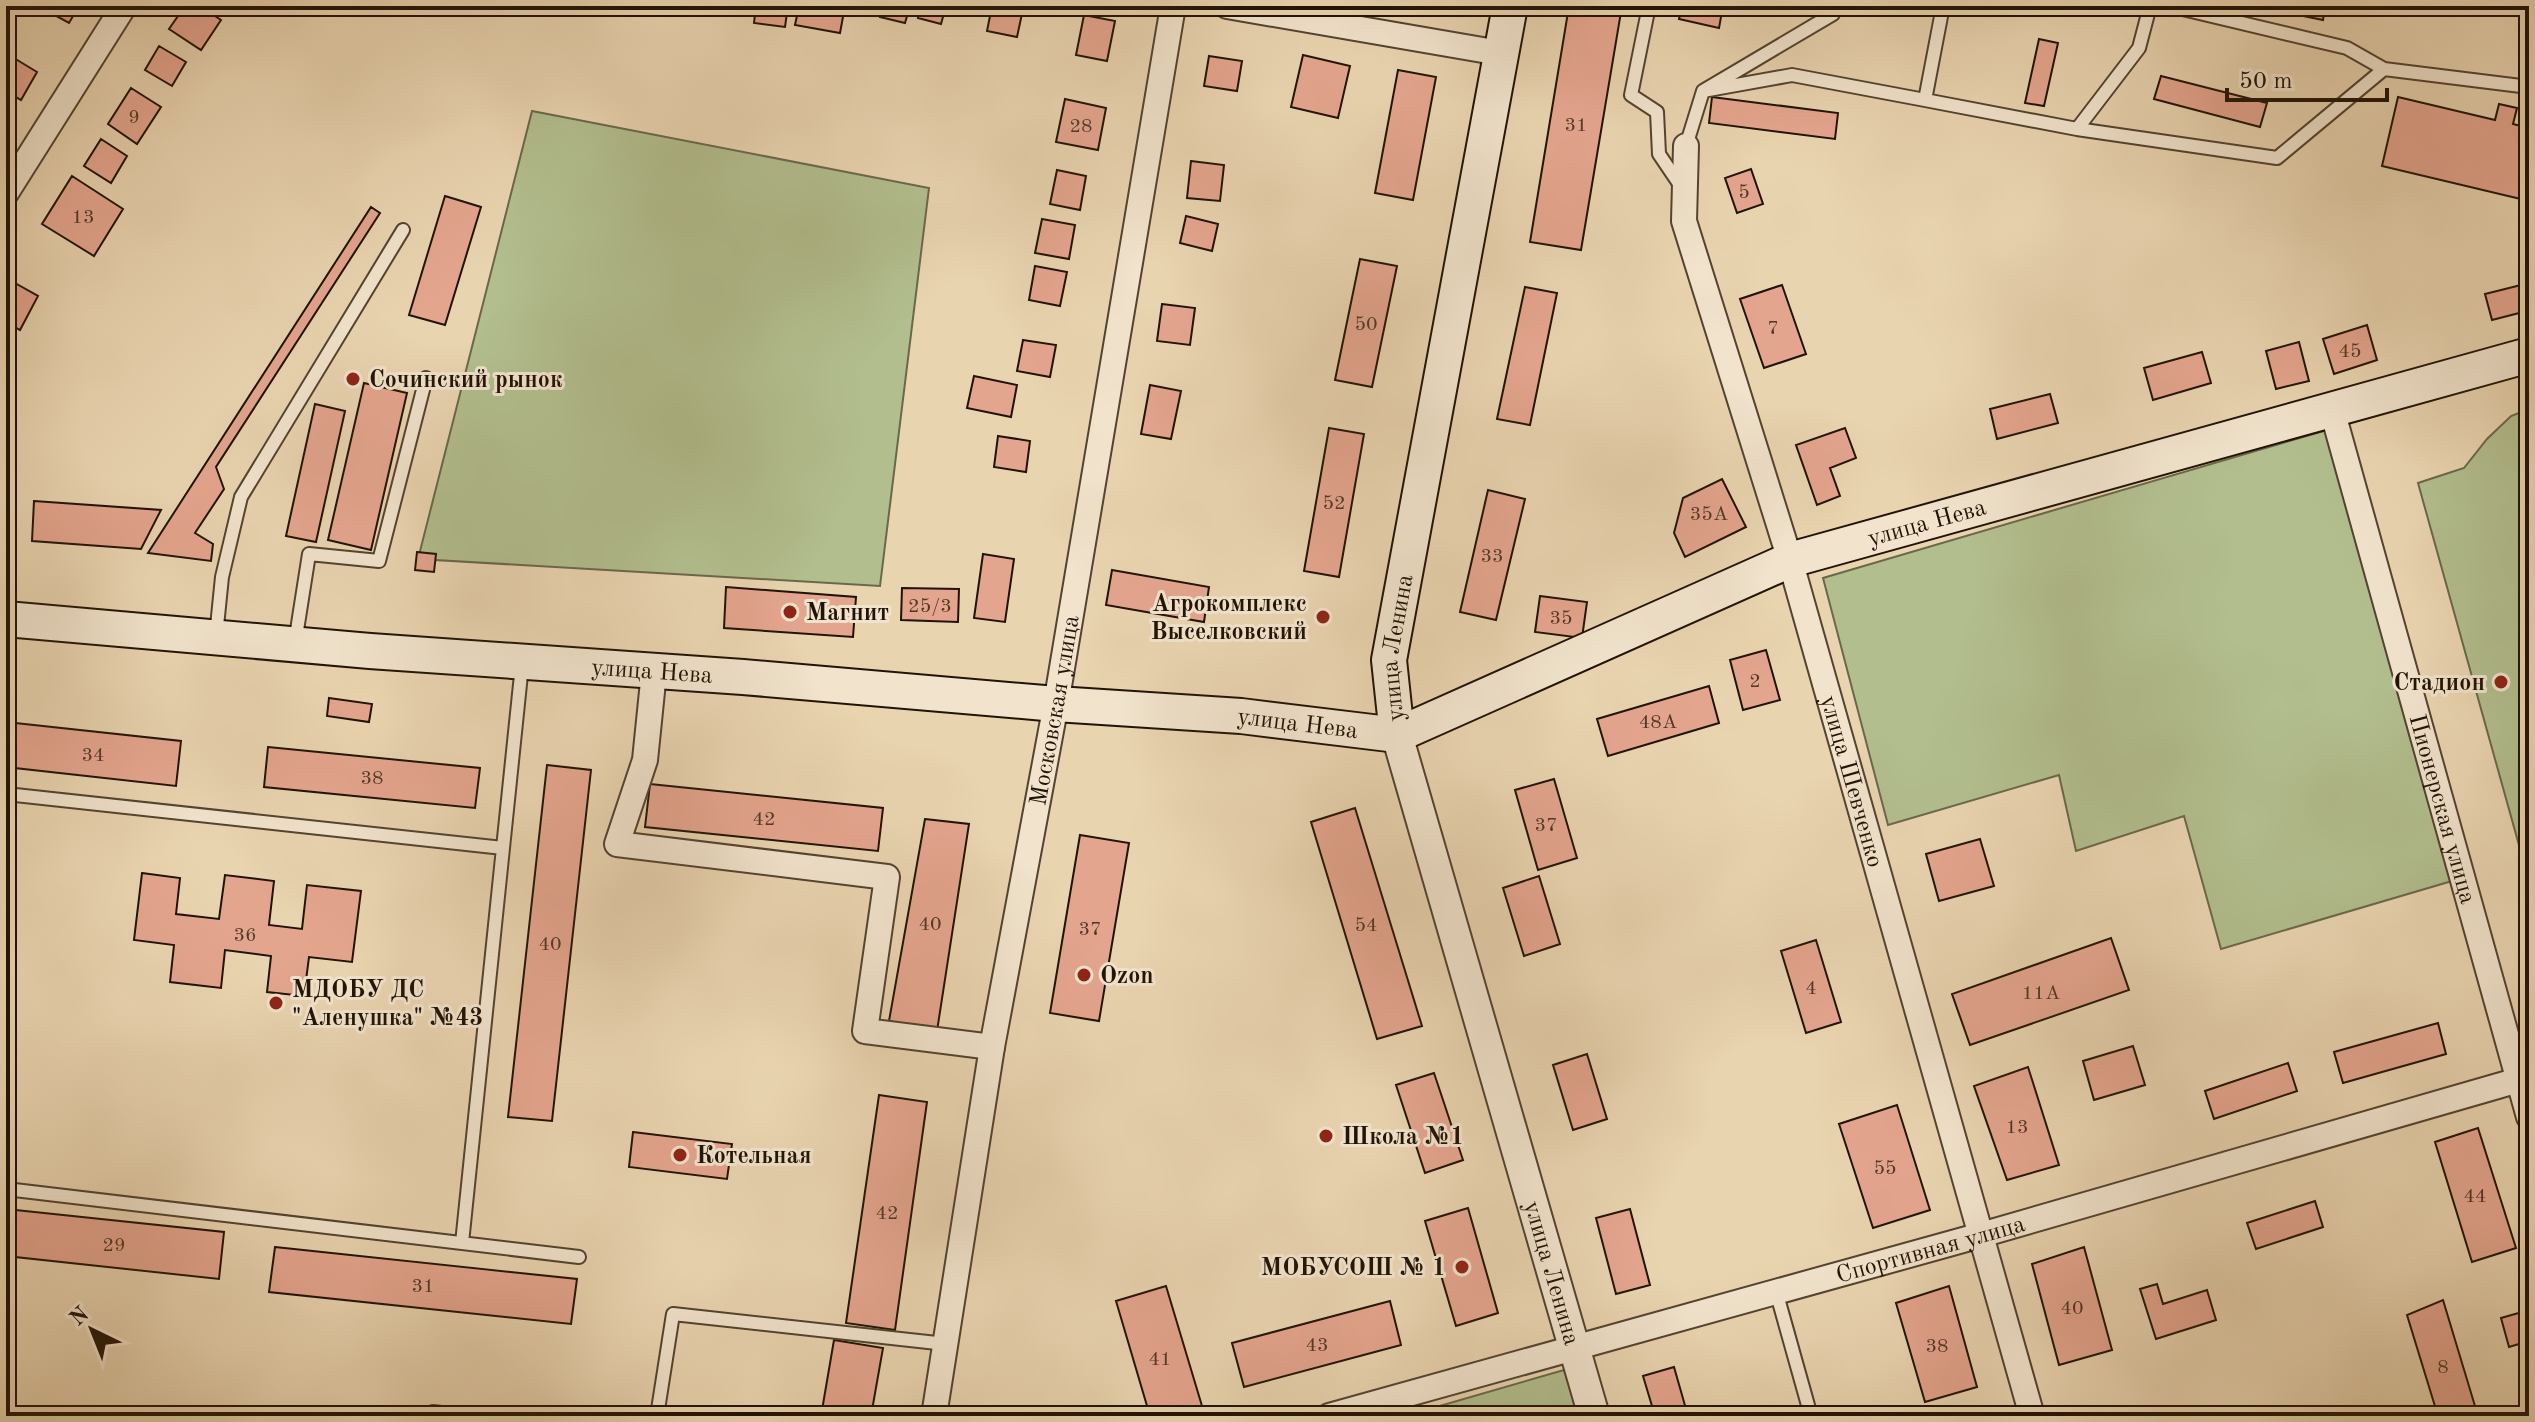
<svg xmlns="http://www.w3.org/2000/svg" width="2535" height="1422" font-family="'Old Standard TT',serif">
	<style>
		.green { fill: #b2be8e; stroke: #6a684a; stroke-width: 2 }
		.building { fill: #e4a58e; stroke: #211305; stroke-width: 2 }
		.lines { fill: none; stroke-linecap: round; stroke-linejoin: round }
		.service-casing { stroke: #534330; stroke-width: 16 }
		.minor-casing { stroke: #534330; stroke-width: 28 }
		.tertiary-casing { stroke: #534330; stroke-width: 34 }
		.secondary-casing { stroke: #211305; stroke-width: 38 }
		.service { stroke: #f1e3cc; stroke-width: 12 }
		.minor { stroke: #f1e3cc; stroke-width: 24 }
		.tertiary { stroke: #f1e3cc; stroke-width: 30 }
		.secondary { stroke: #f1e3cc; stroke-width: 34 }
		.poi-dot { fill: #8f2418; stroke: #f1e3cc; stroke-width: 3 }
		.labels { text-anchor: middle; stroke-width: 6; stroke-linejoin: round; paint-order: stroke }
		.number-label { font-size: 20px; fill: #523827 }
		.poi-label { font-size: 24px; font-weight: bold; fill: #211305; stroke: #f1e3cc; text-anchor: start }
		.street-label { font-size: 24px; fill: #211305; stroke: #f1e3cc }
	</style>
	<rect width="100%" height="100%" fill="#e9d4b0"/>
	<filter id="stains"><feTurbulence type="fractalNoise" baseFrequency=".0025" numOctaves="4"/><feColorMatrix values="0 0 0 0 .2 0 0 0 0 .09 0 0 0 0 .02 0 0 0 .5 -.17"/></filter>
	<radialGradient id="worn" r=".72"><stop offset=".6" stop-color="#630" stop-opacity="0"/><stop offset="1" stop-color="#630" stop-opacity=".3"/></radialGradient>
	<path class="green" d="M532,111L929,188L880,586L418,559Z
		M2529,409V881L2418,483L2464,468L2487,439L2511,416Z
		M2327,430L2452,881L2221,949L2184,816L2076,851L2059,775L1888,825L1823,578Z
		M1564,1370L1579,1416H1405Z"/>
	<path class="building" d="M38,6H79L69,23Z
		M185,6H200L221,20L201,50L169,29Z
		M662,6H687L685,15L662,9Z
		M756,6H788L785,27L754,23Z
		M799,6H845L840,33L795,25Z
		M883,6H910L905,23L880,17Z
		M921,6H946L941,24L918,18Z
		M992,6L1023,9L1017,37L987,31Z
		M1569,6H1622L1581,250L1530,242Z
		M1682,6H1723L1719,28L1679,19Z
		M2253,6H2325L2323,20Z
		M1084,15L1115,21L1107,61L1076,55Z
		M2039,39L2058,43L2044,106L2025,103Z
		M159,46L186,62L172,86L145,70Z
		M9,55L37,72L21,100L6,91V60Z
		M1303,55L1350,66L1338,118L1291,107Z
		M1209,56L1242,61L1237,91L1204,86Z
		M1398,70L1436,77L1413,200L1375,193Z
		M2161,76L2267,103L2260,127L2154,99Z
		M131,88L161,107L137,144L108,124Z
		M1712,97L1838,113L1835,139L1709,123Z
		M2398,97L2495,120L2499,104L2517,108L2513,124L2529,128V201L2382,166Z
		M1065,99L1106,108L1098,150L1056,142Z
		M101,139L127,156L111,183L84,166Z
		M1191,161L1224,165L1220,201L1187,198Z
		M1751,169L1763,204L1737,213L1725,178Z
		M1057,170L1086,176L1080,210L1050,204Z
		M72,176L123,209L94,256L42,224Z
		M445,196L481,207L445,325L409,315Z
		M371,207L380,213L216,467L224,489L195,533L213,544L211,561L148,553Z
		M1186,216L1218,224L1212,251L1180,243Z
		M1042,219L1075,225L1069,259L1035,253Z
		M1360,259L1397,266L1372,387L1335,380Z
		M1035,266L1067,272L1060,306L1029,300Z
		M6,278L38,296L20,330L6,322Z
		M1782,285L1806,354L1764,368L1740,299Z
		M2521,285L2527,311L2492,320L2485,294Z
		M1525,287L1557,293L1530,425L1497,419Z
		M1162,304L1195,308L1190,345L1157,341Z
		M2367,325L2377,360L2334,374L2323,339Z
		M1023,340L1056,345L1050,377L1017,371Z
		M2299,342L2309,381L2276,389L2266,351Z
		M2202,352L2211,383L2153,400L2144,368Z
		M974,376L1017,385L1011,417L967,408Z
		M364,383L407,393L371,550L328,540Z
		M1150,385L1181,391L1171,439L1141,434Z
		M2050,394L2058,423L1997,439L1990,409Z
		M315,404L345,411L316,542L286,536Z
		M1329,428L1364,434L1339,577L1304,571Z
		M1845,428L1856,458L1830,468L1840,496L1817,505L1796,445Z
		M998,436L1030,441L1026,472L994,467Z
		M1722,479L1746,527L1685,557L1674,533L1683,498Z
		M1488,490L1525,499L1496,620L1460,612Z
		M34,501L161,510L141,549L32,541Z
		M417,552L436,554L434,572L415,570Z
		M983,554L1014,559L1005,622L974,618Z
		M1112,570L1209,587L1204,622L1106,605Z
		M726,587L856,597L853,637L724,628Z
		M902,588L959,589L958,622L901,620Z
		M1540,596L1587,602L1582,638L1535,632Z
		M1766,650L1780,700L1743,710L1730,660Z
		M1709,686L1719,723L1608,756L1597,719Z
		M329,698L372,704L369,722L327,716Z
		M6,722L181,741L176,786L6,767Z
		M268,747L480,768L475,808L264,787Z
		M547,765L591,770L552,1121L508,1117Z
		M1554,779L1577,858L1538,870L1515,790Z
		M650,784L883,808L878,851L645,827Z
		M1355,808L1422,1026L1377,1039L1311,822Z
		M925,819L969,824L937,1031L889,1021Z
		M1080,835L1129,843L1099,1021L1050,1013Z
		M1980,839L1994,886L1939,901L1926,854Z
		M142,873L180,878L176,914L219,919L225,875L274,881L269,925L302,929L307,885L361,891L352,962L309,957L304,996L267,992L271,956L225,950L221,988L170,982L174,945L134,940Z
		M1539,876L1560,944L1524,956L1503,888Z
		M2111,938L2129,990L1970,1045L1952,994Z
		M1816,940L1841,1022L1806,1033L1781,951Z
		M2438,1023L2446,1054L2343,1083L2334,1052Z
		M2133,1046L2145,1085L2094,1100L2083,1061Z
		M1587,1054L1607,1119L1573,1130L1553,1065Z
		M2288,1063L2297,1091L2214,1119L2205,1091Z
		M2028,1067L2059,1165L2007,1180L1974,1086Z
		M1434,1073L1463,1160L1425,1173L1396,1085Z
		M879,1095L927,1102L895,1330L846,1323Z
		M1897,1105L1930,1210L1873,1228L1839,1124Z
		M2478,1128L2516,1248L2472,1262L2435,1142Z
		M633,1132L732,1144L727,1179L629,1167Z
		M2315,1201L2323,1227L2256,1249L2247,1223Z
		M1468,1208L1498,1313L1456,1326L1425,1221Z
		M6,1209L224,1232L219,1279L6,1256Z
		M1630,1209L1650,1285L1616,1294L1596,1218Z
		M275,1247L577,1279L571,1324L269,1292Z
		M2084,1247L2112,1350L2059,1365L2032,1264Z
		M2157,1284L2163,1304L2207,1290L2216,1320L2156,1339L2140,1289Z
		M1166,1286L1205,1416H1150L1116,1301Z
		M1949,1286L1977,1387L1925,1402L1896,1303Z
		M2443,1300L2478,1416H2438L2407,1315Z
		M1390,1301L1401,1345L1244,1387L1232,1343Z
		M2529,1310V1341L2509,1347L2501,1318Z
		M834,1340L883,1348L871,1416H821Z
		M1674,1367L1688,1416H1655L1643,1376Z
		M2131,1407L2133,1416H2105Z"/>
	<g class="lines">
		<g class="service-casing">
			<path id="service" d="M1649,6L1631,95L1657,112L1659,154L1682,188
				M1943,6L1925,100L2077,129L2277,158L2384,69L2529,87
				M2170,6L2347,48L2384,69
				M1703,91L1792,75L1925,100
				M2077,129L2139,48L2150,6
				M1686,146L1703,91L1833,14L1835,6
				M216,636L222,577L241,497L403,230
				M295,643L309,554L379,561L426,378
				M6,794L503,848
				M6,1189L579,1257
				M462,1243L522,665
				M1776,1291L1811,1416
				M430,1416L433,1412L468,1416
				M657,1416L673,1314L946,1344"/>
		</g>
		<g class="minor-casing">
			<g id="minor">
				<path d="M1227,6L1500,53"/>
				<path id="s1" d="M1686,146L1684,221L1790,560L2032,1416"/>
				<path d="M6,193L124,6"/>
				<path id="s2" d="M2332,410L2529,1117"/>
				<path d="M654,672L645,760L617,844L887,877L865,1031L992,1047"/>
				<path id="s3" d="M934,1416L992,1047L1056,704L1173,6"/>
				<path id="s4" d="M1329,1416L1981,1235L2529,1077"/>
			</g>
		</g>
		<g class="tertiary-casing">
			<g id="tertiary">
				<path id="s5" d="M1397,735L1594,1416"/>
			</g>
		</g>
		<g class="secondary-casing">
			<g id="secondary">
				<path id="s6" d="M6,619L370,651L743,677L1056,704L1241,716L1397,735L1790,560L2529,355"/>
				<path id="s7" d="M1397,735L1389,660L1510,6"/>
			</g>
		</g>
		<use href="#service" class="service"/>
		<use href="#minor" class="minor"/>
		<use href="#tertiary" class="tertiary"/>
		<use href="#secondary" class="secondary"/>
	</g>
	<g class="poi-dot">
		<circle cx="353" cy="379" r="8"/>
		<circle cx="790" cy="612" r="8"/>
		<circle cx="1323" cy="617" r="8"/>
		<circle cx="2501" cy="682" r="8"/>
		<circle cx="1084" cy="975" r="8"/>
		<circle cx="276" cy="1003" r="8"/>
		<circle cx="1326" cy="1136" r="8"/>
		<circle cx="680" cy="1155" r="8"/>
		<circle cx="1462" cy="1267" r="8"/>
	</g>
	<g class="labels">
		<g class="number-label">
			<text x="134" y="123">9</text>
			<text x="1576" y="131">31</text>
			<text x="1081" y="132">28</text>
			<text x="1744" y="198">5</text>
			<text x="83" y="223">13</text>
			<text x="1366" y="330">50</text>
			<text x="1773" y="334">7</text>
			<text x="2350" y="357">45</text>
			<text x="1334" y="509">52</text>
			<text x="1709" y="520">35А</text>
			<text x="1492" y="562">33</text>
			<text x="930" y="612">25/3</text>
			<text x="1561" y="624">35</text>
			<text x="1755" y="687">2</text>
			<text x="1658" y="728">48А</text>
			<text x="93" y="761">34</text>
			<text x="372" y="784">38</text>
			<text x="764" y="825">42</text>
			<text x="1546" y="831">37</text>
			<text x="930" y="930">40</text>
			<text x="1366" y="931">54</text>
			<text x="1090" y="935">37</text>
			<text x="245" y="941">36</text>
			<text x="550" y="950">40</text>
			<text x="1811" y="994">4</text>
			<text x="2041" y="999">11А</text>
			<text x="2017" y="1133">13</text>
			<text x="1885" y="1174">55</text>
			<text x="2475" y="1202">44</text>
			<text x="887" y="1219">42</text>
			<text x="114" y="1251">29</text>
			<text x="423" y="1292">31</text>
			<text x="2072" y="1314">40</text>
			<text x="1317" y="1351">43</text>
			<text x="1937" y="1352">38</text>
			<text x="1160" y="1365">41</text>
			<text x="2443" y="1373">8</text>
		</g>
		<g class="poi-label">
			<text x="369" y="387">Сочинский рынок</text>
			<text x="1307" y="611" text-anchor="end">Агрокомплекс<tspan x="1307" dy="28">Выселковский</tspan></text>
			<text x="806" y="620">Магнит</text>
			<text x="2485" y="690" text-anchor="end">Стадион</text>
			<text x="1100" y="983">Ozon</text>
			<text x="292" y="997">МДОБУ ДС<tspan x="292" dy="28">"Аленушка" №43</tspan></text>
			<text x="1342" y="1144">Школа №1</text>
			<text x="696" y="1163">Котельная</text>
			<text x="1446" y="1275" text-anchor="end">МОБУСОШ № 1</text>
		</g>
		<g class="street-label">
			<text dy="8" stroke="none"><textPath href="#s6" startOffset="1968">улица Нева</textPath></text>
			<text dy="8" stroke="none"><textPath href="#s7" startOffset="88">улица Ленина</textPath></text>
			<text dy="8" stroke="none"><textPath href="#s6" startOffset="648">улица Нева</textPath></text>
			<text dy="8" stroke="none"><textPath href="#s3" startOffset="716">Московская улица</textPath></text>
			<text dy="8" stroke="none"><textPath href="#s6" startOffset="1296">улица Нева</textPath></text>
			<text dy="8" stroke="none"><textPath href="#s1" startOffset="660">улица Шевченко</textPath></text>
			<text dy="8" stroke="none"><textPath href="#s2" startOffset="414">Пионерская улица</textPath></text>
			<text dy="8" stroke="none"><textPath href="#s4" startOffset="624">Спортивная улица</textPath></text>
			<text dy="8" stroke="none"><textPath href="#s5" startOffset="560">улица Ленина</textPath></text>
		</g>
	</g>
	<rect width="2535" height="1422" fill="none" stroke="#e9d4b0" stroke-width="32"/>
	<rect x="8" y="8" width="2519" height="1406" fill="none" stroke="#211305" stroke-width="4"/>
	<rect x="16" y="16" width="2503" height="1390" fill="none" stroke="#211305" stroke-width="2"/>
	<g transform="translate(92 1330) rotate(317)" stroke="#f1e3cc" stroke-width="6" paint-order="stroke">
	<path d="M0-6L14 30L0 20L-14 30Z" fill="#211305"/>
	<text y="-12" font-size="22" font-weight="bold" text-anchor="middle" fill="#211305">N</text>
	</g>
	<path d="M2227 88v12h160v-12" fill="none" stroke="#211305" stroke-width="4"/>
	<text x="2239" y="88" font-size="24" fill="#211305" stroke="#f1e3cc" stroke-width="6" paint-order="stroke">50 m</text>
	<rect width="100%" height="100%" filter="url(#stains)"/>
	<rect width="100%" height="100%" fill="url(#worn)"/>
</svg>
